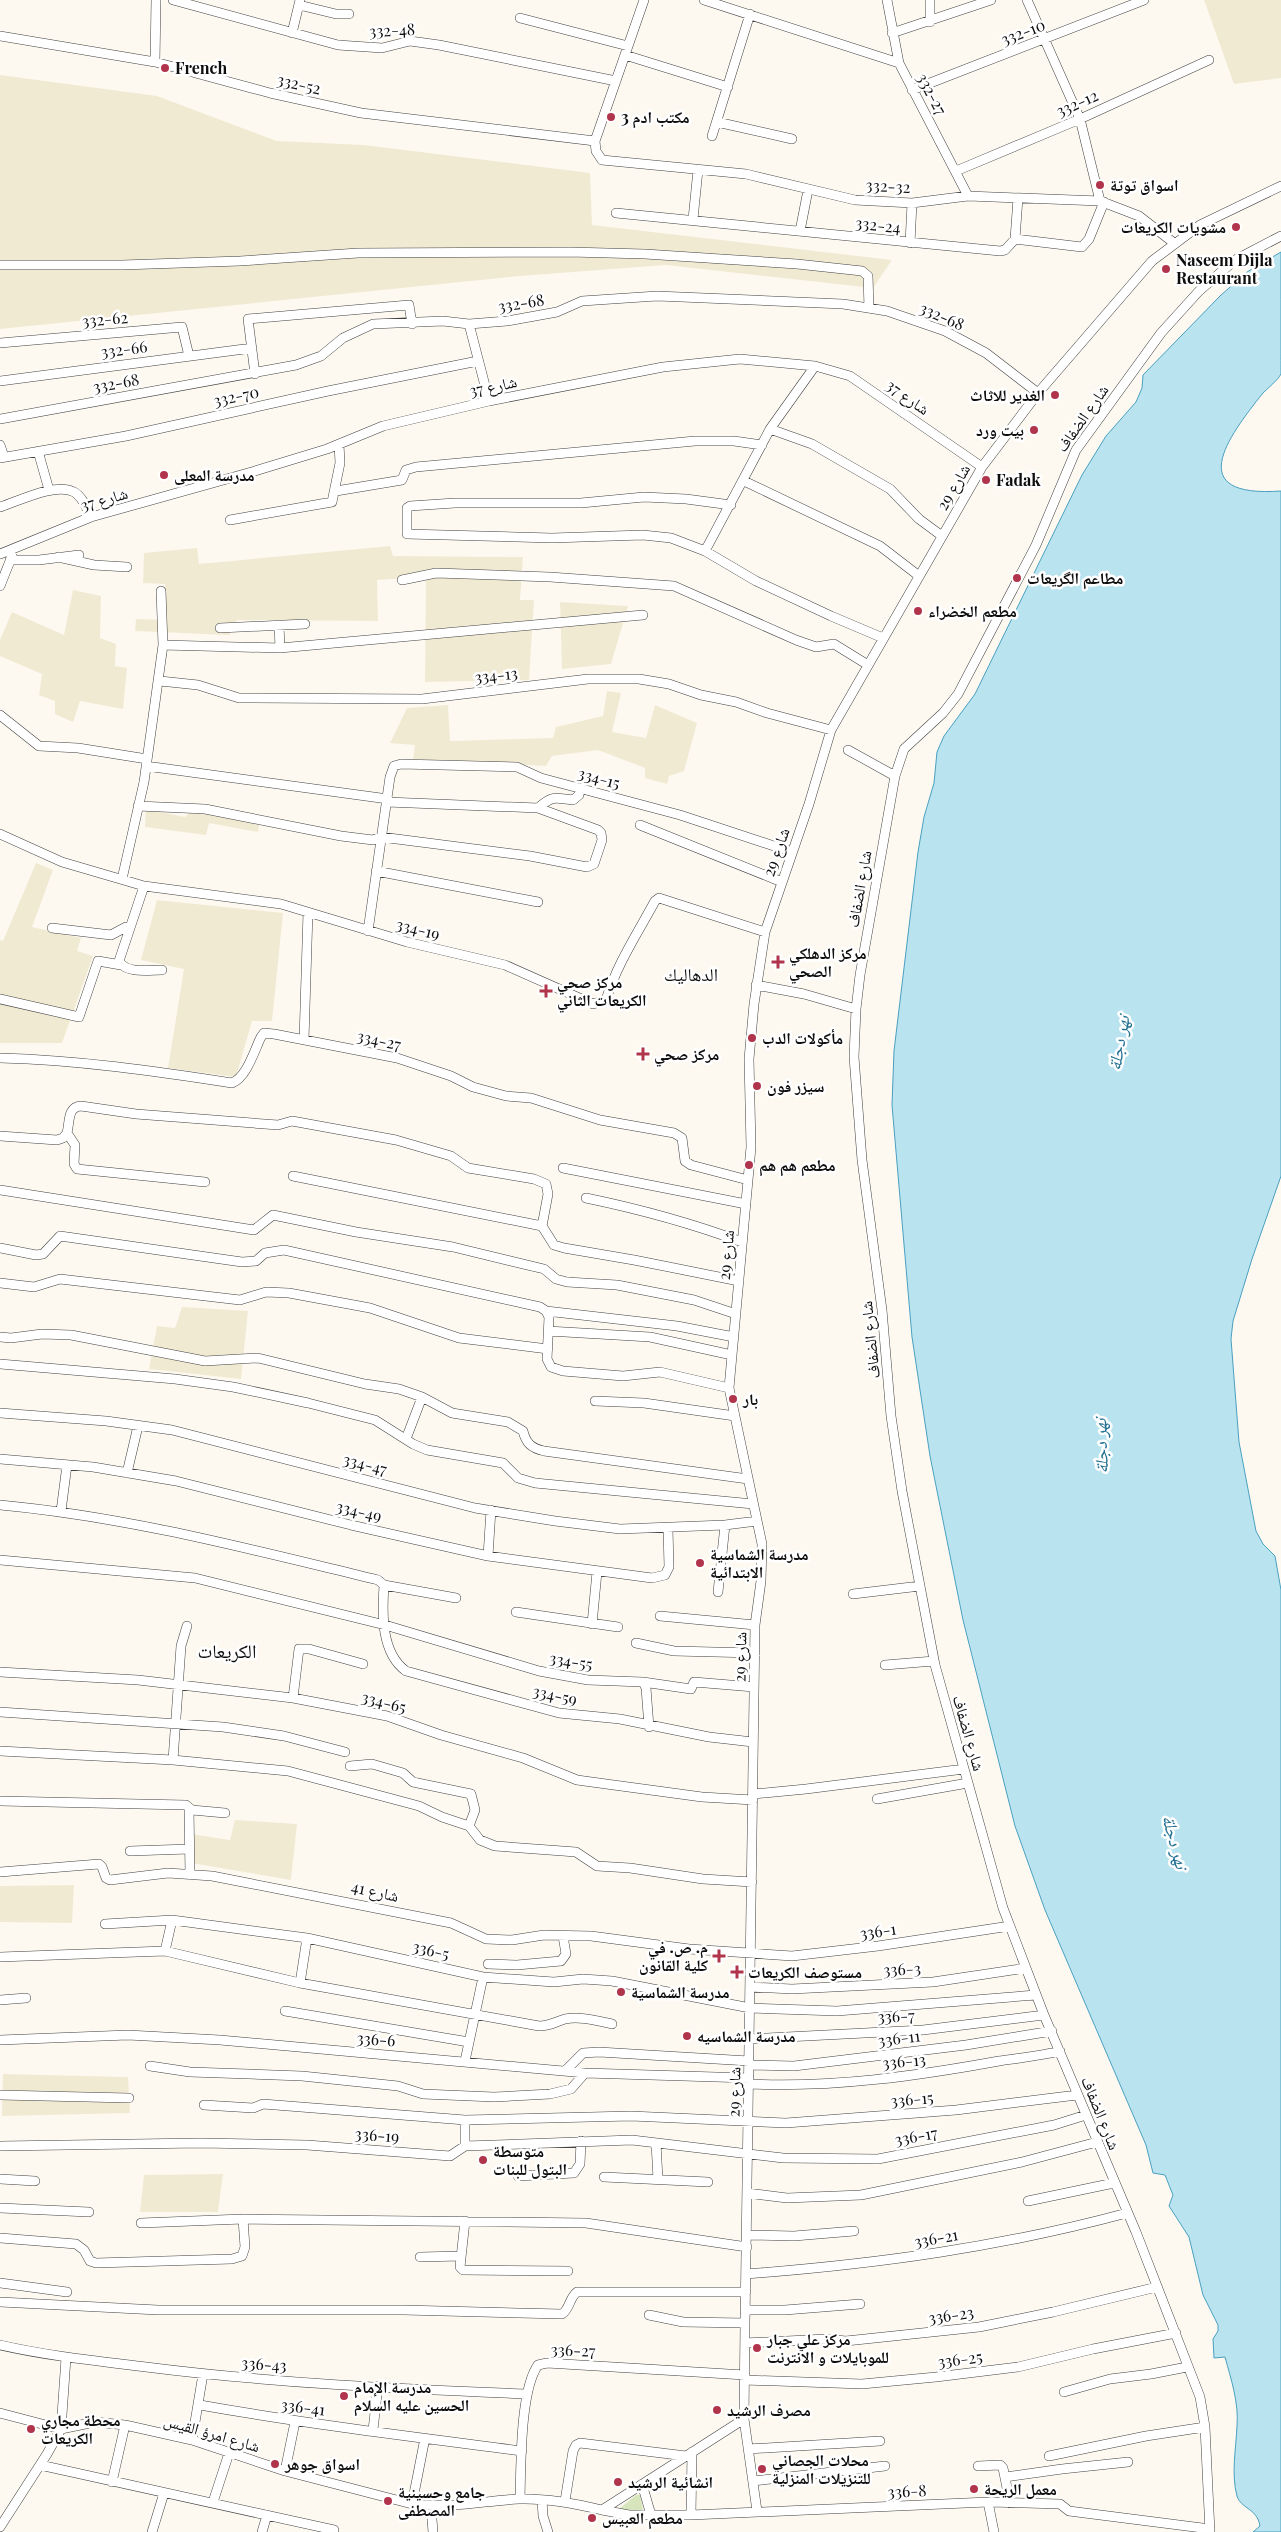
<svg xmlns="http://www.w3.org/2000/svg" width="1281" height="2532" font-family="'Playfair Display','Noto Naskh Arabic',serif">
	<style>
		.farmland { fill: #f1ead3 }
		.green { fill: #d7e5bd }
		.water { fill: #bae3f0; stroke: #49a0bf }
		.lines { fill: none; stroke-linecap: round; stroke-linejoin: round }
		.minor-casing { stroke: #414141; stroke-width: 10 }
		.minor { stroke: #fff; stroke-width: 9 }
		.poi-dot { fill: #b0344b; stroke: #fff; stroke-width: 2 }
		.labels { text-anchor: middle; stroke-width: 5; stroke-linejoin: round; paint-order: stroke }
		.street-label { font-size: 16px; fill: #0e0e0e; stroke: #fff }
		.poi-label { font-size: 16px; font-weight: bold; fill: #0e0e0e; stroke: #fff; text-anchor: start }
		.neighbourhood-label { font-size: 18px; fill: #0e0e0e; stroke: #fff }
		.water-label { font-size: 18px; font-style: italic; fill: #247293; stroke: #fff }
		.quarter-label { font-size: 19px; fill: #0e0e0e; stroke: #fff }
	</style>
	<rect width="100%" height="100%" fill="#fdf9f1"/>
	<path class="farmland" d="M1204,0H1281V78L1234,84Z
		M0,75L157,96L277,141L364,145L590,173L592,225L892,260L873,288L666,265L520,276L0,329Z
		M390,546L393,556L523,557L520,600H534L529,680L425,682L426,577L377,580L378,621L237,620L229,635L135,631L136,619L166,620L165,584L143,583L144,553L197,548L199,564Z
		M73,590L101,596L100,638L116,644L115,666L127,668L123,709L80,701L73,722L55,714V701L39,695L42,674L0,656V640L12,612L64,635Z
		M560,602L628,606L611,664L562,669Z
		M607,691L621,693L612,732L646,738L655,705L697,723L684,771L669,776L667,784L645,778V768L598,750L552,756L546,766L413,759L415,745L390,743L407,708L448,705L450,741L553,738L556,727L603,716Z
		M146,809L185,817L194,809L260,819L258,832L209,823L206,835L145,827Z
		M36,863L53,870L32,927L81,938L77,951L93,956L62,1043H0V940L3,941Z
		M157,900L283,913L272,1021H252L236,1077L168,1068L184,969L141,960Z
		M182,1307L248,1311L241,1379L149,1369L157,1326L175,1328Z
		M235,1820L297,1824L291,1880L191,1863L192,1834L230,1840Z
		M74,1885L72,1923L0,1922V1886Z
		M3,2074L128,2077L130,2113L2,2116Z
		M223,2174L218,2212H140L144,2175Z"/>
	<path class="green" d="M636,2495H640L643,2510L622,2512L619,2509Z"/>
	<path class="water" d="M1281,252C1281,284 1281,315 1281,347C1281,354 1281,367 1281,374C1278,380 1268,388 1263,393C1227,438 1183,498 1281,491V1176L1252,1259L1233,1321L1231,1339L1239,1442L1256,1531L1263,1544L1275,1556L1281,1590V2532H1253L1260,2526C1257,2508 1241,2509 1237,2496C1231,2474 1236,2449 1237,2426C1239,2403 1231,2379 1225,2357L1214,2358L1213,2339L1218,2331V2325L1203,2295L1189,2237L1169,2206L1173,2195L1165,2175L1153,2173L1146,2145L1045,1910L1015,1826L963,1620L930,1456L912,1337L892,1105L894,1051L918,852L924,817L934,783L937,752L944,736L975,694L1082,475L1106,436L1136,402L1142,388L1143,375L1220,296L1247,272Z"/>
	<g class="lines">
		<g class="minor-casing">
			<path id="minor" d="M173,0L338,45L382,48L410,41L439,45L616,81
				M644,0L595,141L596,151L602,160L746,174L855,200L912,203L968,196L1100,201L1139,216L1174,243
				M704,0L899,63
				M887,0L899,63L968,196
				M930,0V22
				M1027,0L1080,119L1100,201
				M299,5L336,14H349
				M520,18L628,46
				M292,33L300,0
				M892,33L991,0
				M0,36L155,62L270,93L361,113L595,141
				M625,55L728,87
				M155,62L156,0
				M912,90L1144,0
				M717,122L792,139
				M712,136L750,14
				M956,171L1080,119L1209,60
				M616,213L1000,251L1005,250L1015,239L1082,247L1089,239L1104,202
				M693,219L698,170
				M800,231L808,190
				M1015,239L1018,198
				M910,243L912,203
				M0,265H122L240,261L358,253L570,252L645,254L797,264L862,271L868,276L869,308
				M469,324L489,401
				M0,343L182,327L189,356
				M255,374L248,319L409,305L412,324
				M0,381L252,348
				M0,419L296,365L321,356L343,338L373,324L443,321L469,324L507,321L557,312L582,301L657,296L843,304L887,311L945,331L986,353L1038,393
				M770,429L812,444L890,489L919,519L942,536
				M0,445L4,457
				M38,451L49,490
				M0,458L126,436L328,391L478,361
				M744,481L880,546L919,576
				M336,491L402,480L406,470L416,467L695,441H734L762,445
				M731,505L686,499L644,497L581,503H455L410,506L407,508V534L552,538L643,535L671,538L705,551L756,581L831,616L883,638
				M0,507C19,501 56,482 74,492C83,497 87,509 91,517
				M230,520L332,502L340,463L339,444
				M705,551L770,429L815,366
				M0,554L91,517L255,471L327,449L383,426L489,401L663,367L740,359L815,366L850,376L982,467
				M58,557L94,565L127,567
				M10,560H39L79,555
				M402,580L436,573L550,577L674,586L796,640L816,647L834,644L868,665
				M0,586L12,556
				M161,591L163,645
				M279,625L280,648
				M220,628L305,624
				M160,681L198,685L239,698L422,699L588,679H639L669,684L701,695L736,702L767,713L831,730
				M0,715L39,746L78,748L147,759
				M848,750L895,776
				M146,766L388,799
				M138,806L205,809L341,836L373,840L381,837L530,856L587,867L594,864L602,840L601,833L598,830L538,808L387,802
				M538,808C553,795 554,798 573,800L579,795L580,788
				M640,825L782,882
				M0,834L62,862L144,886L281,904L407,942L505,965L593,1004L606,1000C617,964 637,934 655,901L659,898L765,932
				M376,871L538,902
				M122,879L144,782L163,645L280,648L643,615
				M144,886L119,961C126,974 149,970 162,970
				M52,928L111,935L126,927L130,928
				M368,931L390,777L394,766L401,764L517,767L541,778L680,815L792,852
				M756,985L804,994L856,1009
				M0,999L79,1017L98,961L121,965
				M304,1040L308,912
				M0,1058C78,1060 155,1071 232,1083C247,1077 254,1051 261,1037L264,1033L274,1034L397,1058L451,1076L473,1087L506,1096L531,1098L600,1120L674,1133L682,1138L685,1161L691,1165L748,1180
				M0,1136L57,1140L63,1138L67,1133
				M563,1168L746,1204
				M293,1176L542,1226
				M205,1182L77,1169L74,1164L75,1145L67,1133C70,1122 67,1107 81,1106L136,1114L278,1125L292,1121L396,1140L451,1156L468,1168L534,1179L546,1184L548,1194L542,1226
				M0,1190L254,1230L273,1215L356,1232L453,1247L544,1269L556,1279L567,1282L617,1285L694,1300L736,1314
				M586,1198C639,1209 691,1223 742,1242
				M542,1226L554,1245L564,1248L634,1260L739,1281
				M0,1248L36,1255L43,1254L60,1236L242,1262L256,1261L265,1253L284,1250L540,1307L546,1311L549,1317L547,1359L551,1367L563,1371L623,1376L660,1372L729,1388
				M0,1283L34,1287L60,1279L240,1300L266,1292L289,1293L370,1308L459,1338L548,1349
				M546,1311L677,1326L734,1337
				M548,1331L650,1337L732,1355
				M0,1337L11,1338L42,1334L71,1335L205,1361L258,1358L365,1384L399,1389L422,1397L452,1413L508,1422L523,1431C526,1443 531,1448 544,1451L748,1479
				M0,1364L175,1379L233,1387L308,1403L375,1420L413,1444L427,1450L503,1463L518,1478L535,1483L753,1504
				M595,1401L644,1403L735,1416
				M0,1413L106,1421L172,1430L475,1508L555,1521L620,1529L725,1525
				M406,1439L422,1397
				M0,1459L93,1467L176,1481L351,1525L488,1556L652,1578L665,1575L669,1567L668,1529
				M127,1473L138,1426
				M0,1505C129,1517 253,1550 378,1580L384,1585C382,1614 381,1653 406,1671L559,1713L620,1719L709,1737L753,1742
				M61,1511L67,1465
				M488,1556L491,1510
				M0,1560L195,1578L385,1625L539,1671L588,1680L643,1682L691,1689L694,1682L754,1687
				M384,1585L456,1598
				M718,1592L725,1525L757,1521
				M853,1594L920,1586
				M516,1612L618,1627
				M660,1616L755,1625
				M592,1624L597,1572
				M636,1643L674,1651L755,1653
				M885,1665L934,1661
				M0,1672L138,1680L293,1698L387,1716L441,1735L523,1758L577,1780L702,1797L753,1800
				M643,1682L646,1688L649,1727
				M293,1698L299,1649H309L363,1664
				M0,1712L223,1727L284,1736L345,1752
				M0,1751L173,1760L288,1771L419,1806L442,1817L469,1826L480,1840L495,1846L576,1852L597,1866L630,1868L703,1879L752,1882
				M173,1760L181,1646L187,1626
				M350,1766L372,1764L403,1773L413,1782L471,1794L475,1810L469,1826
				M753,1794L806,1789L964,1769
				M877,1799L968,1783
				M0,1801L186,1805L192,1810L225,1813
				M189,1808L190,1875
				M130,1851L189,1849
				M0,1872L99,1864L102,1867L106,1878L110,1880L168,1873L212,1876L451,1923L486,1939L512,1940L544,1935L591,1936L689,1949L792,1956L878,1946L1010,1926
				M105,1924L172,1920L307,1938L483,1977L554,1982L583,1979L612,1981L750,2008L837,2011L1036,1995
				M165,1951L172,1920
				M0,1957L165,1951L300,1983L539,2026C550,2026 555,2022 565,2019C581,2016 597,2021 612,2024
				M488,1964L517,1965L561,1961L566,1954L563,1936
				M300,1983L307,1938
				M750,1987L792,1989L933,1982L1026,1968
				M0,2000L26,1998
				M285,2011L469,2042
				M749,2039L923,2030L1044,2015
				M0,2040L128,2035L220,2040L585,2073L749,2078
				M465,2061L483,1977
				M749,2065L794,2066L966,2045L1052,2031
				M150,2066L190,2072L302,2076L398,2086L423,2094L494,2097L550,2094L571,2089L585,2073
				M566,2070L583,2053L599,2052L749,2061
				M749,2084C832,2088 917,2076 999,2061C1020,2058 1040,2056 1060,2051
				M0,2095L129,2098
				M204,2105L253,2108L263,2104L465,2120L631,2116L786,2123L956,2110L1077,2095
				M465,2120V2146
				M656,2143L658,2179
				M0,2146L200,2143L307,2145L450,2156L465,2146L632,2140L783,2158L878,2159L1054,2125L1086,2115
				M518,2176L574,2173L580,2164L581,2141
				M604,2177L708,2182
				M0,2179L35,2181
				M747,2193L787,2198L861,2195L1022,2162L1097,2142
				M1028,2201L1114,2183
				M0,2208L89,2212
				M465,2221L460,2267L463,2270L568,2271
				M141,2223L243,2219L586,2223L747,2247
				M747,2235L794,2236L854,2231
				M0,2238L76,2244L84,2250L90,2261L96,2263L232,2259L242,2256L245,2247L243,2219
				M420,2257L461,2256
				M746,2274C877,2264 1001,2247 1127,2213
				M0,2283L67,2292
				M0,2302L158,2310H404L562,2314C570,2309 569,2298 577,2292H746
				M745,2310H785L860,2304
				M649,2315L683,2322L745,2323
				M745,2343L826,2339L846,2341L979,2327L1053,2312L1157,2287
				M0,2345C48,2356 97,2361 146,2367C272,2383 400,2389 527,2394
				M745,2380L862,2384L936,2377L1018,2367L1093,2349L1176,2333
				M1064,2392L1110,2379L1151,2374L1187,2367
				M200,2405C307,2424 414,2437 522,2451
				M0,2413L61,2429L95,2422L125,2425L192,2440L285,2471L412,2504C448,2509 483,2501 519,2499C548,2498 574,2503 602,2510L744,2419
				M373,2430L378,2386
				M192,2440L203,2374
				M748,2449L880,2441
				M1049,2456L1146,2436L1205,2427
				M40,2465L334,2530
				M978,2466L1000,2465L1003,2468L1010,2503
				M285,2471L295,2422
				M1005,2477L1062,2469L1128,2462
				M753,2481L885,2466
				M112,2482L125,2425
				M642,2484L651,2515
				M520,2499C521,2466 520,2390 538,2365L547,2363L745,2375
				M542,2500L543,2516L548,2532
				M565,2501L573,2451L576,2445L580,2443L686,2456
				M213,2502L229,2453
				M988,2502L994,2532
				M412,2504L425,2438
				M431,2507L433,2532
				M602,2510L629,2515H691L988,2502L1060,2504L1069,2511L1210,2529
				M757,2511L744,2419L745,2323L755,1625L761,1581L762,1544L729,1388L751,1147L749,1059L754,1004L765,932L809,804L831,730L982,467L1038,393L1152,261L1200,225L1281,186
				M691,2515L692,2452
				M0,2527L47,2454L61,2429L66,2358
				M152,2532L164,2493
				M262,2532L267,2515
				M1210,2532L1205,2427L1200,2397L1136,2232L1044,2015L1003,1908L935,1665L902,1491L891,1416L882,1310L862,1160L854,1057L856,1009L860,975L895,776L904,749L943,713L958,694L1036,545L1076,450L1161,333L1199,291L1235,260L1281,236"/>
		</g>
		<use href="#minor" class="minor"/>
	</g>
	<g class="poi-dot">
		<circle cx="165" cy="68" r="5"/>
		<circle cx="611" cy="117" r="5"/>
		<circle cx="1100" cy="185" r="5"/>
		<circle cx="1236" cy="227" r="5"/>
		<circle cx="1166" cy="269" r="5"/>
		<circle cx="1055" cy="395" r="5"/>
		<circle cx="1034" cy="430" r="5"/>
		<circle cx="164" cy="475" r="5"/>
		<circle cx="986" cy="480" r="5"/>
		<circle cx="1017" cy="578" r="5"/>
		<circle cx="918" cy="611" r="5"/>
		<path d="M775.5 954.5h5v5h5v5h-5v5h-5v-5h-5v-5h5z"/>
		<path d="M543.5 983.5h5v5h5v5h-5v5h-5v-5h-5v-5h5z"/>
		<circle cx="752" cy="1038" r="5"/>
		<path d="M640.5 1046.5h5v5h5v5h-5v5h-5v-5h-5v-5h5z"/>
		<circle cx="757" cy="1086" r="5"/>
		<circle cx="749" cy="1165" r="5"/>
		<circle cx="733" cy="1399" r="5"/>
		<circle cx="700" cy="1563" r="5"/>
		<path d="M716.5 1948.5h5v5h5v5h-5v5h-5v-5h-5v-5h5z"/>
		<path d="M734.5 1964.5h5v5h5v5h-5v5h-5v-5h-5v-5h5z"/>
		<circle cx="621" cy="1992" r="5"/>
		<circle cx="687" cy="2036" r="5"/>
		<circle cx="483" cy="2160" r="5"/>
		<circle cx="757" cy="2348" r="5"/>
		<circle cx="344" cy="2396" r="5"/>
		<circle cx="717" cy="2410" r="5"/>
		<circle cx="31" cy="2429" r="5"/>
		<circle cx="275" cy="2464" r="5"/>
		<circle cx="762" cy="2469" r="5"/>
		<circle cx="618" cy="2482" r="5"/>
		<circle cx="974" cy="2489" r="5"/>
		<circle cx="388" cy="2501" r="5"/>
		<circle cx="592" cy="2518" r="5"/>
	</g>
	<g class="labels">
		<g class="street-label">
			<text transform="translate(392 30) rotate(-3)" y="6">332-48</text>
			<text transform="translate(1023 32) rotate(-21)" y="6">332-10</text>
			<text transform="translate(299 84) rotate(13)" y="6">332-52</text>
			<text transform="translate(932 94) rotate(62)" y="6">332-27</text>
			<text transform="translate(1077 103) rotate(-24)" y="6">332-12</text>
			<text transform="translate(888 186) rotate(3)" y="6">332-32</text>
			<text transform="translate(878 225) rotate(6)" y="6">332-24</text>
			<text transform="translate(521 303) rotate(-9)" y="6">332-68</text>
			<text transform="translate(942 316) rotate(23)" y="6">332-68</text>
			<text transform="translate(105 319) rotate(-5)" y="6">332-62</text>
			<text transform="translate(124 349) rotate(-7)" y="6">332-66</text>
			<text transform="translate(116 383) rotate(-10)" y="6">332-68</text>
			<text transform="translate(493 386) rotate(-12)" y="6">شارع 37</text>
			<text transform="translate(236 396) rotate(-12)" y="6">332-70</text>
			<text transform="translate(908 397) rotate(35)" y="6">شارع 37</text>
			<text transform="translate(1082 418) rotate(-55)" y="6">شارع الضفاف</text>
			<text transform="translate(953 487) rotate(-60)" y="6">شارع 29</text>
			<text transform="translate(104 499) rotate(-16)" y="6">شارع 37</text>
			<text transform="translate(496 675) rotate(-6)" y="6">334-13</text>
			<text transform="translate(599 778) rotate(15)" y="6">334-15</text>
			<text transform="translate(776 852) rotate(-71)" y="6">شارع 29</text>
			<text transform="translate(859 889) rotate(-80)" y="6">شارع الضفاف</text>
			<text transform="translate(418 929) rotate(14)" y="6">334-19</text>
			<text transform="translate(379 1040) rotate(12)" y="6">334-27</text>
			<text transform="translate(726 1255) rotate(-85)" y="6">شارع 29</text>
			<text transform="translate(870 1340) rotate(-96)" y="6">شارع الضفاف</text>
			<text transform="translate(365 1464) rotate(14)" y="6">334-47</text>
			<text transform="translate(359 1511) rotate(13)" y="6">334-49</text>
			<text transform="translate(740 1657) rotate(-89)" y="6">شارع 29</text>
			<text transform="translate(571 1661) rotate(9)" y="6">334-55</text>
			<text transform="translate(555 1695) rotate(12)" y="6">334-59</text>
			<text transform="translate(384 1702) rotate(14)" y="6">334-65</text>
			<text transform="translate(969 1733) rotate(74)" y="6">شارع الضفاف</text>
			<text transform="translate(375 1891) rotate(12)" y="6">شارع 41</text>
			<text transform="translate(878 1931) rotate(-8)" y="6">336-1</text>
			<text transform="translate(431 1950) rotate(13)" y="6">336-5</text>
			<text transform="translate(902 1969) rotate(-3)" y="6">336-3</text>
			<text transform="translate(896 2016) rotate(-2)" y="6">336-7</text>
			<text transform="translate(899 2038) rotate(-7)" y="6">336-11</text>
			<text transform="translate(376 2039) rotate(4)" y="6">336-6</text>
			<text transform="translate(904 2061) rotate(-5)" y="6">336-13</text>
			<text transform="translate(734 2092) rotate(-89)" y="6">شارع 29</text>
			<text transform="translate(912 2099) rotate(-5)" y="6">336-15</text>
			<text transform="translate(1101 2113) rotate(68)" y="6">شارع الضفاف</text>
			<text transform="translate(377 2135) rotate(4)" y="6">336-19</text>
			<text transform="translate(916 2136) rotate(-10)" y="6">336-17</text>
			<text transform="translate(936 2238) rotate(-10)" y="6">336-21</text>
			<text transform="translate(951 2315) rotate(-8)" y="6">336-23</text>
			<text transform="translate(573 2350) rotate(2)" y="6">336-27</text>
			<text transform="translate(960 2359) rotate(-7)" y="6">336-25</text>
			<text transform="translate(264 2364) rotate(4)" y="6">336-43</text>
			<text transform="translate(303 2407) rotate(7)" y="6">336-41</text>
			<text transform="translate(212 2433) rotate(16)" y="6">شارع امرؤ القيس</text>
			<text transform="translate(907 2491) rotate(-3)" y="6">336-8</text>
		</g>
		<g class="poi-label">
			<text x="175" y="74">French</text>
			<text x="621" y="123">مكتب ادم 3</text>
			<text x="1110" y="191">اسواق توتة</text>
			<text x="1226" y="233" text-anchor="end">مشويات الكريعات</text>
			<text x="1176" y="266">Naseem Dijla<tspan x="1176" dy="18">Restaurant</tspan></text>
			<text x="1045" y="401" text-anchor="end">الغدير للاثاث</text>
			<text x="1024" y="436" text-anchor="end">بيت ورد</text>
			<text x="174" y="481">مدرسة المعلى</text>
			<text x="996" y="486">Fadak</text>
			<text x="1027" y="584">مطاعم الگريعات</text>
			<text x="928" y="617">مطعم الخضراء</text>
			<text x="789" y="959">مركز الدهلكي<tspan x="789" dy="18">الصحي</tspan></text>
			<text x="557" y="988">مركز صحي<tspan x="557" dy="18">الكريعات الثاني</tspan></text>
			<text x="762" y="1044">مأكولات الدب</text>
			<text x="654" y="1060">مركز صحي</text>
			<text x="767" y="1092">سيزر فون</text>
			<text x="759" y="1171">مطعم هم هم</text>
			<text x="743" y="1405">بار</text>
			<text x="710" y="1560">مدرسة الشماسية<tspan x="710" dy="18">الابتدائية</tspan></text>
			<text x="708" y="1953" text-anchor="end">م. ص. في<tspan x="708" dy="18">كلية القانون</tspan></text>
			<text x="748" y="1978">مستوصف الكريعات</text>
			<text x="631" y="1998">مدرسة الشماسية</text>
			<text x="697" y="2042">مدرسة الشماسيه</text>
			<text x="493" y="2157">متوسطة<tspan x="493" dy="18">البتول للبنات</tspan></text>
			<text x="767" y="2345">مركز علي جبار<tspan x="767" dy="18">للموبايلات و الانترنت</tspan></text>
			<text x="354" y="2393">مدرسة الإمام<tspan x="354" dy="18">الحسين عليه السلام</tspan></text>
			<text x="727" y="2416">مصرف الرشيد</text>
			<text x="41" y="2426">محطة مجاري<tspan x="41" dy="18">الكريعات</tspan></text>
			<text x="772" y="2466">محلات الجصاني<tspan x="772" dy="18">للتنزيلات المنزلية</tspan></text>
			<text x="285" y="2470">اسواق جوهر</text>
			<text x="628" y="2488">انشائية الرشيد</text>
			<text x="984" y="2495">معمل الريحة</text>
			<text x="398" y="2498">جامع وحسينية<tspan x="398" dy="18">المصطفى</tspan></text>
			<text x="602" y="2524">مطعم العبيس</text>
		</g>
		<g class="neighbourhood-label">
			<text x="691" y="981">الدهاليك</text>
		</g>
		<g class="water-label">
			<text transform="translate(1119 1043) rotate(-80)" y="6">نهر دجلة</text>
			<text transform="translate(1101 1446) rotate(-92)" y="6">نهر دجلة</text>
			<text transform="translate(1175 1842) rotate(75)" y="6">نهر دجلة</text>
		</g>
		<g class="quarter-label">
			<text x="227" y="1658">الكريعات</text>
		</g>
	</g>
</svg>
